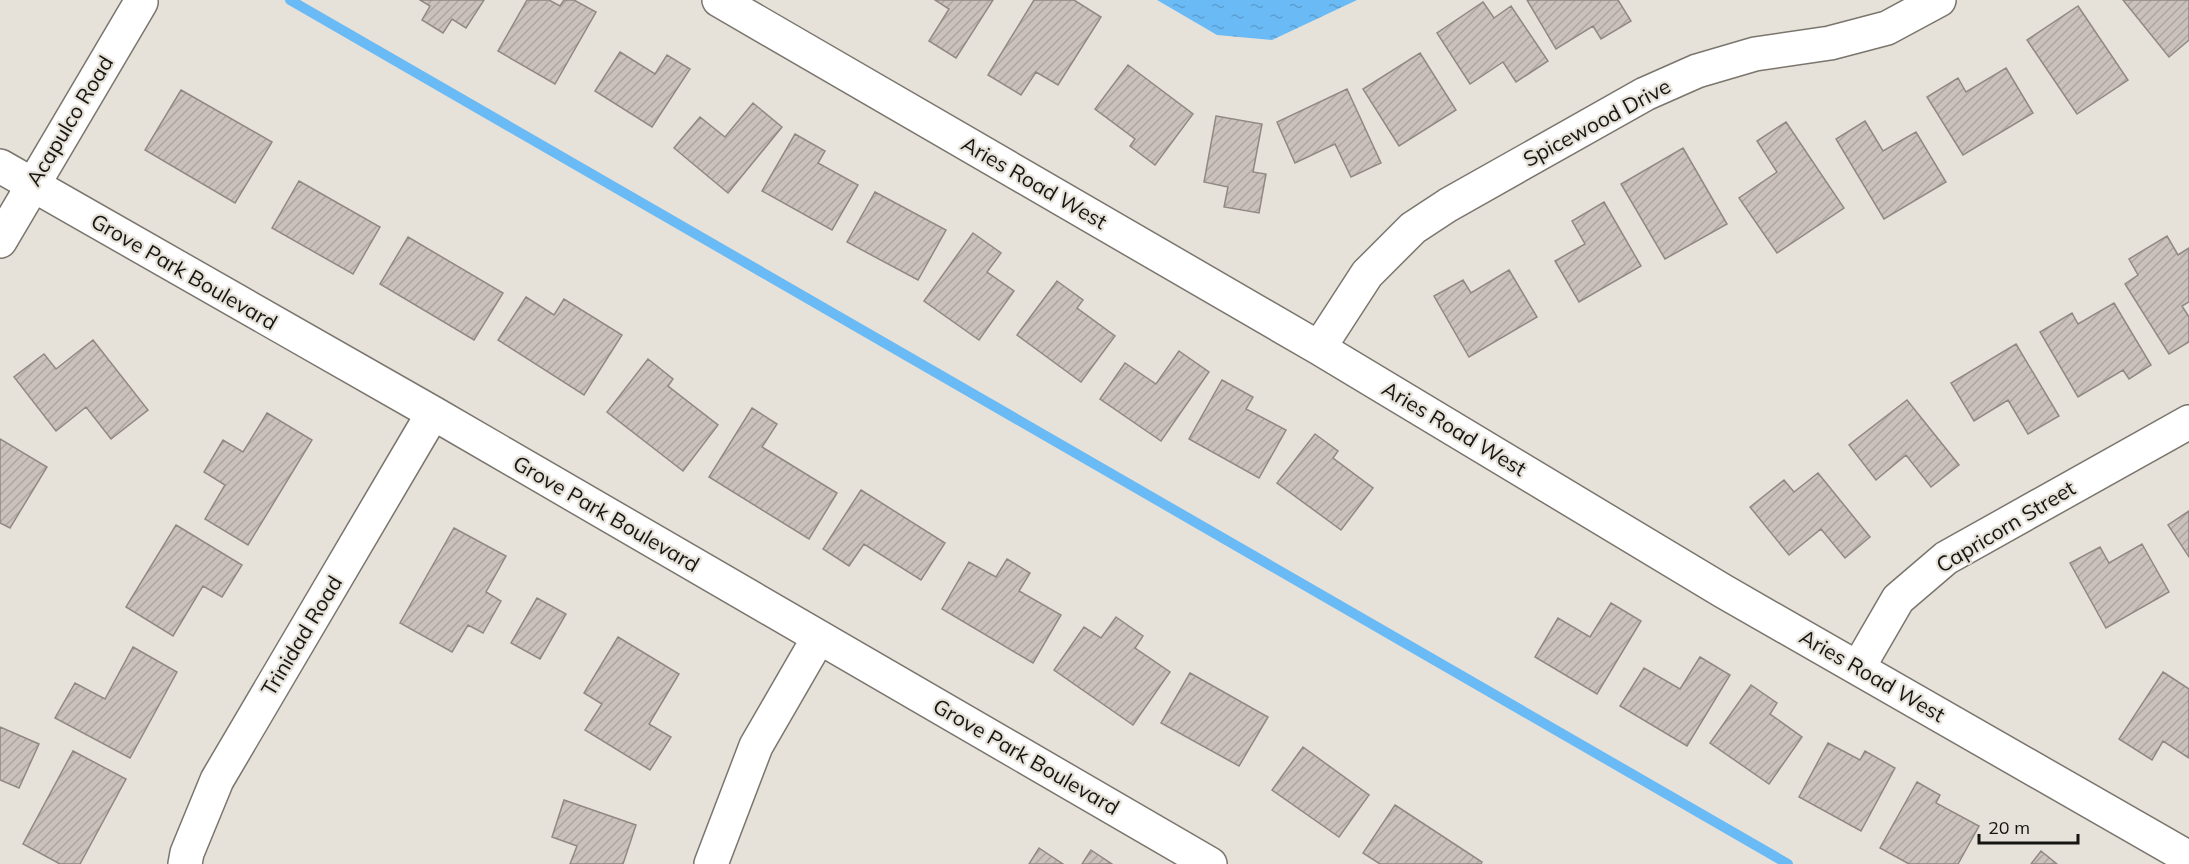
<svg xmlns="http://www.w3.org/2000/svg" width="2189" height="864" font-family="Mulish,sans-serif">
	<style>
		.water { fill: url(#water-ripples) }
		.lines { fill: none; stroke-linecap: round; stroke-linejoin: round }
		.stream { stroke: #6abaf6; stroke-width: 10 }
		.building { fill: url(#building-hatch); stroke: #918883; stroke-width: 1.5 }
		.street-casing { stroke: #7a756d; stroke-width: 36 }
		.street { stroke: #fff; stroke-width: 33 }
		.labels { text-anchor: middle; stroke-width: 4.5; stroke-linejoin: round; paint-order: stroke }
		.street-label { font-size: 21px; fill: #161512; stroke: #e7e2d9 }
	</style>
	<defs>
		<pattern id="water-ripples" width="26" height="14" patternUnits="userSpaceOnUse" patternTransform="scale(1.5)"><rect width="26" height="14" fill="#6abaf6"/><path d="M2 4q2-2 4 0t4 0M15 11q2-2 4 0t4 0" fill="none" stroke="#5b9fd2"/></pattern>
		<pattern id="building-hatch" width="6" height="6" patternUnits="userSpaceOnUse" patternTransform="scale(1.5)"><rect width="6" height="6" fill="#cac1bb"/><path d="M-1 1l2-2M0 6l6-6M5 7l2-2" fill="none" stroke="#ada5a0"/></pattern>
	</defs>
	<rect width="100%" height="100%" fill="#e7e2d9"/>
	<path class="water" d="M1157,0H1357L1272,40L1217,35Z"/>
	<g class="lines">
		<path class="stream" d="M290,0L1788,864"/>
	</g>
	<path class="building" d="M420,0H484L466,28L452,19L443,33L422,20L430,6Z
		M527,0H549L560,6L564,0H574L596,12L555,84L498,51Z
		M935,0H993L956,58L929,41L949,9Z
		M1034,0H1074L1101,17L1058,85L1036,72L1021,95L988,75Z
		M1527,0H1618L1631,21L1601,39L1593,26L1556,49Z
		M2123,0H2189V40L2169,57Z
		M1483,2L1494,18L1511,6L1548,61L1516,82L1503,62L1470,84L1437,33Z
		M2078,6L2128,80L2077,114L2027,40Z
		M620,52L655,74L667,55L690,69L652,127L595,91Z
		M1420,53L1456,110L1399,146L1363,89Z
		M1128,65L1193,114L1155,165L1130,146L1135,139L1095,109Z
		M2006,68L2033,113L1963,155L1927,97L1958,78L1966,92Z
		M1347,89L1381,163L1351,177L1335,144L1295,163L1277,122Z
		M181,90L272,142L235,203L145,150Z
		M753,103L782,127L728,193L674,148L700,117L725,137Z
		M1216,116L1262,124L1253,172L1266,174L1259,213L1224,207L1228,187L1204,182Z
		M1865,121L1883,151L1916,132L1946,182L1884,219L1836,139Z
		M1786,122L1844,208L1777,253L1739,198L1777,172L1757,141Z
		M795,134L825,151L818,163L858,185L832,230L762,191Z
		M1683,148L1727,224L1665,259L1621,184Z
		M299,181L380,227L353,274L272,228Z
		M875,192L946,230L918,280L847,242Z
		M1604,202L1641,266L1579,302L1555,261L1585,244L1572,221Z
		M973,233L1001,253L987,272L1014,291L979,340L924,301Z
		M2167,236L2178,255L2189,248V302L2182,306L2189,317V342L2169,354L2125,284L2138,275L2129,259Z
		M408,237L503,293L474,340L380,284Z
		M1509,270L1537,317L1469,357L1434,296L1463,280L1471,293Z
		M1057,281L1083,300L1077,308L1115,336L1081,382L1017,335Z
		M526,297L554,315L564,299L622,335L584,395L498,340Z
		M2114,303L2151,365L2129,379L2123,370L2078,397L2040,332L2072,313L2078,324Z
		M93,340L148,410L111,439L86,407L56,431L14,377L44,354L56,369Z
		M2016,344L2059,416L2028,434L2008,400L1974,421L1951,383Z
		M1179,351L1209,372L1161,441L1100,399L1125,363L1156,384Z
		M648,359L673,379L668,386L718,425L683,471L607,412Z
		M1222,380L1253,397L1246,409L1286,430L1259,478L1189,439Z
		M1907,400L1959,465L1931,487L1906,455L1876,480L1849,445Z
		M752,408L777,424L762,447L837,493L809,539L709,477Z
		M267,413L312,440L248,545L205,519L225,485L204,472L223,440L243,452Z
		M1315,434L1338,451L1333,458L1373,488L1341,530L1277,483Z
		M0,439L47,467L10,528L0,523Z
		M1818,473L1870,537L1845,558L1821,529L1789,555L1750,507L1784,480L1794,492Z
		M861,490L945,543L921,580L864,544L849,566L823,549Z
		M2189,511V557L2168,525Z
		M176,525L242,565L222,597L203,586L173,636L126,607Z
		M454,528L506,556L486,592L501,601L483,633L468,625L452,652L400,623Z
		M2142,544L2169,592L2106,628L2070,563L2100,547L2109,563Z
		M1007,559L1030,573L1019,591L1061,615L1033,663L942,609L969,562L996,577Z
		M537,598L566,614L540,659L511,643Z
		M1611,603L1641,621L1597,694L1535,657L1558,618L1590,637Z
		M1116,617L1143,636L1135,648L1170,672L1133,725L1054,670L1084,627L1101,638Z
		M618,637L679,674L649,724L671,737L650,770L585,730L602,704L584,693Z
		M133,647L177,672L130,758L55,718L75,683L105,699Z
		M1700,657L1730,675L1687,746L1620,706L1644,668L1680,689Z
		M2163,672L2189,689V758L2163,741L2152,760L2119,739Z
		M1190,673L1268,717L1239,766L1161,723Z
		M1751,685L1777,703L1770,714L1802,737L1769,784L1710,743Z
		M0,727L39,744L19,788L0,780Z
		M1828,743L1860,760L1865,751L1895,768L1861,831L1799,797Z
		M1303,747L1369,795L1339,837L1272,790Z
		M73,751L126,779L80,864H60L23,844Z
		M1917,782L1940,795L1936,803L1979,826L1958,864H1909L1880,848Z
		M564,800L636,825L623,864H570L577,846L552,837Z
		M1395,805L1482,862L1481,864H1380L1363,853Z
		M1039,848L1063,864H1029Z
		M1091,850L1112,864H1082Z
		M2041,851L2057,864H2031Z"/>
	<g class="lines">
		<g class="street-casing">
			<path id="street" d="M719,0L1319,348L1723,591L2189,858
				M0,166L433,413L1210,864
				M0,241L141,2
				M1319,348L1367,274L1413,228L1448,205L1645,94L1697,71L1755,54L1830,43L1887,28L1939,0
				M1858,668L1898,599L1946,558L2189,422
				M185,864L187,853L217,780L433,413
				M711,864L756,746L819,637"/>
		</g>
		<use href="#street" class="street"/>
	</g>
	<g class="labels">
		<g class="street-label">
			<text transform="translate(70 121) rotate(-59)" y="7">Acapulco Road</text>
			<text transform="translate(1597 123) rotate(-28)" y="7">Spicewood Drive</text>
			<text transform="translate(1034 183) rotate(30)" y="7">Aries Road West</text>
			<text transform="translate(184 272) rotate(30)" y="7">Grove Park Boulevard</text>
			<text transform="translate(1454 429) rotate(31)" y="7">Aries Road West</text>
			<text transform="translate(606 514) rotate(30)" y="7">Grove Park Boulevard</text>
			<text transform="translate(2006 527) rotate(-31)" y="7">Capricorn Street</text>
			<text transform="translate(302 636) rotate(-59)" y="7">Trinidad Road</text>
			<text transform="translate(1872 676) rotate(30)" y="7">Aries Road West</text>
			<text transform="translate(1026 757) rotate(30)" y="7">Grove Park Boulevard</text>
		</g>
	</g>
	<path d="M1979 834v9h99v-9" fill="none" stroke="#161512" stroke-width="3"/>
	<text x="1988" y="834" font-size="18" fill="#161512" stroke="#e7e2d9" stroke-width="4.5" paint-order="stroke">20 m</text>
</svg>
